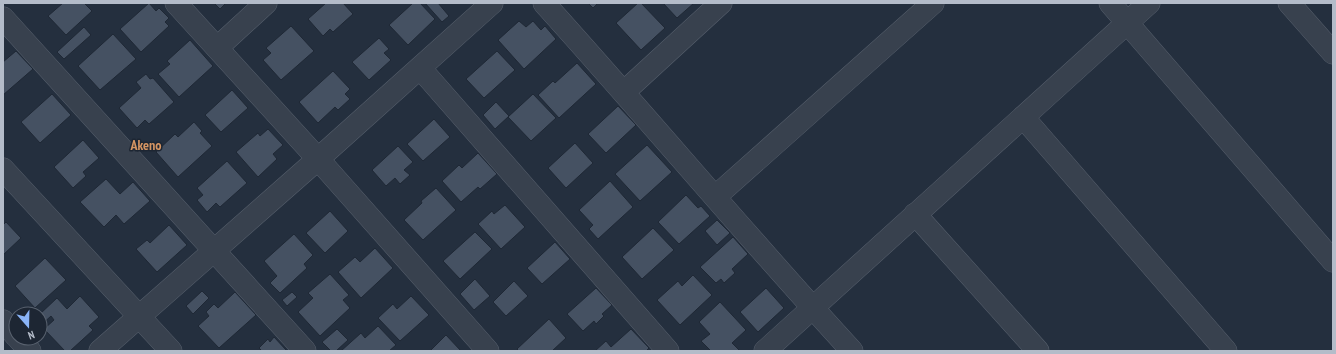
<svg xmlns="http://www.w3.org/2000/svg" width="1336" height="354" font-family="'PT Sans Narrow',sans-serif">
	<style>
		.building { fill: #455162; stroke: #1f2835 }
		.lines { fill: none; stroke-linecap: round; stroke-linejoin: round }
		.minor-casing { stroke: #565f6c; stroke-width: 23 }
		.minor { stroke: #38414e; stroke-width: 22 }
		.labels { text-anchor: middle; stroke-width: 3; stroke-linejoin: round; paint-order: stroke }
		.quarter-label { font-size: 14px; font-weight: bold; fill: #d59563; stroke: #1d2633 }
	</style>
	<rect width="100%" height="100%" fill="#242f3e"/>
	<path class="building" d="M63,3H84L92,11L66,35L48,16Z
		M149,3L156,11L159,8L169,18L165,22L169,26L141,52L120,29Z
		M214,3H226L220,9Z
		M326,3H343L353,14L333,32L330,29L323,36L308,19Z
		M413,3H420L435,19L408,45L389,25Z
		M425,3H438L449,16L442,22Z
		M588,3H598L593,8Z
		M638,3H641L665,28L641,50L616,23Z
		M663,3H694L677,18Z
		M519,21L526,27L533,21L541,30L545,26L556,39L524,69L498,40Z
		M291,26L314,51L281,80L263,60L271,53L266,48Z
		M84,27L91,35L64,59L57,52Z
		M113,34L136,59L100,90L78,66Z
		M379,38L389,49L384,53L391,60L369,80L352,62Z
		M190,40L213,66L179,97L158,74L170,64L167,61Z
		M16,51L33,69L3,95V62Z
		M497,51L515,70L484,98L466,79Z
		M577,63L596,84L559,118L538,95L553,81L555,83Z
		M333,71L350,89L345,94L350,99L338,110L335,107L318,123L299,102Z
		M146,74L150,79L153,78L174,102L149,124L145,120L137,128L119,108L141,88L136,82Z
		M232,90L248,108L221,132L205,115Z
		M52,94L71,115L40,143L21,122Z
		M533,94L556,118L531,141L508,117Z
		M496,102L509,116L495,129L483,115Z
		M618,106L636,125L606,153L588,134Z
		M434,119L450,137L423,161L407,144Z
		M194,122L202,131L200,133L212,146L178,177L156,152L175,134L178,137Z
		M268,129L283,145L273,154L277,159L258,177L236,152L258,133L260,136Z
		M83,140L99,158L83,172L86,176L73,188L54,167Z
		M575,143L593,163L566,188L548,168Z
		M647,145L672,172L640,201L615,174Z
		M398,146L413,162L404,170L410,175L400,184L395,178L386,186L372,170Z
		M478,153L497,174L480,189L478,187L461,202L442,181L459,165L462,168Z
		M227,161L247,183L220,207L216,203L207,212L197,200L203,195L197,188Z
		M106,179L120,194L133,182L150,201L124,224L116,215L104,227L80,202Z
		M610,181L633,207L598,239L589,229L593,225L579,210Z
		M436,188L456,210L423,240L404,220L422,203L421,201Z
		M686,195L698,208L701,206L710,216L679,244L658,222Z
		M505,205L525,227L501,249L478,224L492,211L494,214Z
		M330,211L348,231L325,253L306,233Z
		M717,220L730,233L717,245L705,231Z
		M6,222L21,238L3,255V225Z
		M169,225L187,245L157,272L136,249L147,240L150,243Z
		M653,228L674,250L642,279L622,257Z
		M475,232L492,249L460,279L443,261Z
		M294,234L313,255L304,264L307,268L280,293L270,283L277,276L264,261Z
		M733,237L748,254L732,269L735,273L724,283L721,279L716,283L700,267Z
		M555,242L570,259L542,284L527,268Z
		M375,248L393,268L361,298L338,272L355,257L360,262Z
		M45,258L66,280L35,308L15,286Z
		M330,274L349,295L343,300L350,308L320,336L298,312L313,298L308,293Z
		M693,275L712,295L680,325L657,300L678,281L682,286Z
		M475,279L490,296L474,310L460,294Z
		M514,281L528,296L506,316L493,302Z
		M596,288L612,305L602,314L604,316L596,324L594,321L583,331L567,314Z
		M766,288L784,308L758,332L740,312Z
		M202,291L209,298L193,314L186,306Z
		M235,292L256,315L219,348L198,326L209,316L206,312L214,304L218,308Z
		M292,292L297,297L287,306L282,300Z
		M80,296L99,317L89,326L93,330L70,351H65L44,329L54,320L51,316L40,326V314L57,298L67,309Z
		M411,296L429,315L400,341L378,318L393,304L397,309Z
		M720,302L746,330L732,343L739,350L738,351H711L701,341L710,334L699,322Z
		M549,319L566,338L552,351H519L517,349Z
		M378,326L396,345L389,351H341L361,333L365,338Z
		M337,329L348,340L336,351H331L322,342Z
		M631,329L649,348L646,351H595L606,341L611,347Z
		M446,335L461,351H430Z
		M274,337L287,351H260L261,350L259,348L268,339L270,342Z"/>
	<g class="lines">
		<g class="minor-casing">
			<path id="minor" d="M176,3L318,159L488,351
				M544,3C648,118 747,237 852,351
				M1110,3L1333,261
				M1289,3L1333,53
				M3,18L305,351
				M217,48L266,3
				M420,68L668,351
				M624,92L721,3
				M1023,117L1226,351
				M3,169L171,351
				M715,197L933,3
				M915,214L1038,351
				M3,321L16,336
				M18,338L30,351
				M100,351L318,159L492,3
				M765,351L1149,3"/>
		</g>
		<use href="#minor" class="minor"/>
	</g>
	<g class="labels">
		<g class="quarter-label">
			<text x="146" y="150">Akeno</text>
		</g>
	</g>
	<rect width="1336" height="354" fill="none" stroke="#b4bcc9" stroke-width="8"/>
	<g transform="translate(28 326) rotate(160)"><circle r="19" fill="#1d2633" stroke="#59626f"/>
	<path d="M0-3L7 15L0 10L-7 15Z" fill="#8ab4f8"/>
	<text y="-6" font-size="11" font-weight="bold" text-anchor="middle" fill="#b4bcc9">N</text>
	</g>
</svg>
